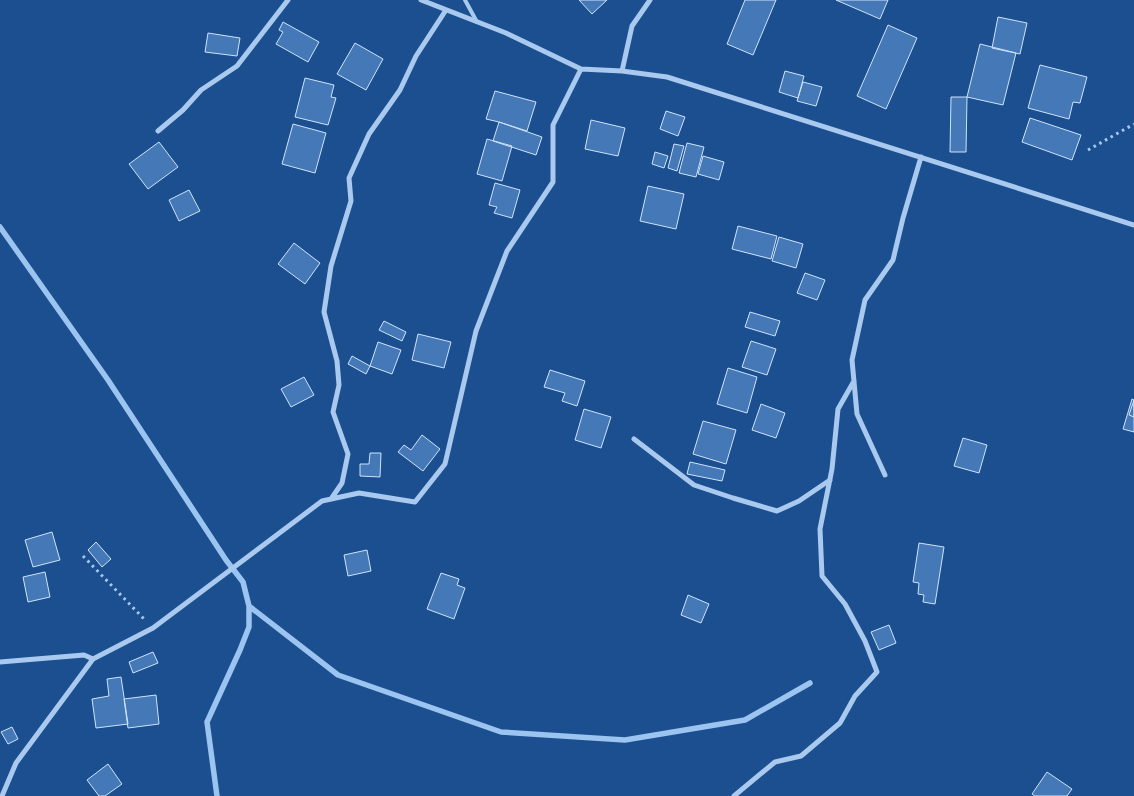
<svg xmlns="http://www.w3.org/2000/svg" width="1134" height="796" font-family="'Noto Sans',sans-serif">
	<style>
		.lines { fill: none; stroke-linecap: round; stroke-linejoin: round }
		.stream { stroke: #9cc4f0; stroke-width: 5.5 }
		.building { fill: #4478b7; stroke: #cfe3fa }
		.path { stroke: #a9c9ee; stroke-width: 3; stroke-dasharray: 2.5 4; stroke-linecap: butt }
		.service { stroke: #a9c9ee; stroke-width: 4 }
		.minor { stroke: #a9c9ee; stroke-width: 5 }
	</style>
	<rect width="100%" height="100%" fill="#1b4f8f"/>
	<g class="lines">
		<path class="stream" d="M0,227L108,380L226,560L243,582L249,606L338,675L501,732L625,740L745,720L810,683
			M217,796L207,722L240,650L249,627V606"/>
	</g>
	<path class="building" d="M579,0H607L592,14Z
		M745,0H776L753,55L727,44Z
		M836,0H888L880,19Z
		M998,17L1027,23L1020,54L992,48Z
		M283,22L319,42L308,62L276,44L283,32L279,30Z
		M888,25L917,38L886,109L857,96Z
		M208,33L240,38L237,56L205,52Z
		M355,43L383,59L366,90L337,74Z
		M980,44L1016,53L1003,105L967,97Z
		M1040,65L1087,77L1080,103L1073,102L1069,119L1028,108Z
		M785,71L804,76L798,98L779,92Z
		M305,78L334,85L331,97L336,98L328,125L295,117Z
		M803,82L822,87L816,106L797,101Z
		M495,91L536,102L527,131L499,122L486,119Z
		M951,97H967L966,152H950Z
		M666,111L685,117L678,136L660,129Z
		M1030,118L1081,135L1072,160L1022,142Z
		M591,120L625,128L618,156L585,149Z
		M499,122L542,137L536,155L493,141Z
		M293,124L326,133L315,173L282,164Z
		M487,139L512,146L502,181L477,174Z
		M159,142L178,167L148,189L129,164Z
		M687,143L704,147L696,177L679,173Z
		M674,144L684,146L677,171L668,168Z
		M655,152L668,156L664,168L652,164Z
		M703,156L724,162L719,180L698,174Z
		M495,183L520,190L512,218L494,213L497,207L489,205Z
		M648,186L684,194L676,229L640,221Z
		M189,190L200,211L179,221L169,200Z
		M738,226L777,236L771,259L732,249Z
		M779,237L803,244L796,268L772,261Z
		M294,243L320,263L305,284L278,264Z
		M805,273L825,280L817,300L797,293Z
		M750,312L780,321L775,336L745,327Z
		M384,321L406,332L402,341L379,330Z
		M418,334L451,342L444,368L412,360Z
		M751,341L776,349L767,375L742,367Z
		M378,342L401,350L392,374L370,366Z
		M352,356L370,366L366,374L348,364Z
		M728,368L757,377L747,413L717,404Z
		M550,370L585,381L577,406L562,401L565,393L544,387Z
		M304,377L314,395L291,407L281,389Z
		M1132,399L1134,400V432L1123,429Z
		M1134,400V417L1129,415Z
		M761,404L785,413L776,438L752,430Z
		M584,409L611,417L601,448L575,440Z
		M703,421L736,430L726,464L693,454Z
		M422,435L440,449L423,471L398,452L404,445L411,450Z
		M963,438L987,445L979,473L954,466Z
		M370,453H381L380,477L360,476V464H369Z
		M690,462L725,470L722,481L687,474Z
		M52,532L60,560L33,567L25,540Z
		M96,542L111,559L102,567L88,550Z
		M919,543L944,547L935,604L923,602L924,595L918,594L919,583L913,582Z
		M367,550L371,571L348,576L344,555Z
		M45,572L50,597L28,602L23,577Z
		M441,573L459,579L457,585L465,588L454,619L427,609Z
		M688,595L709,604L701,623L681,615Z
		M889,625L896,643L879,650L871,632Z
		M153,652L158,663L133,673L129,662Z
		M121,677L128,724L96,728L92,699L109,696L107,679Z
		M156,695L159,724L128,728L124,699Z
		M12,727L18,739L8,744L1,732Z
		M108,764L122,784L105,796H99L87,780Z
		M1047,772L1072,789L1067,796H1035L1032,794Z"/>
	<g class="lines">
		<path class="path" d="M1088,150L1134,124
			M83,556L146,621"/>
		<path class="service" d="M465,0L477,22"/>
		<path class="minor" d="M421,0L506,33L581,69L622,71L667,77L1134,225
			M622,71L632,26L650,0
			M158,131L183,110L201,90L237,66L288,0
			M634,439L694,485L733,498L777,511L799,501L830,480
			M885,475L857,414L852,360L865,300L893,260L903,218L921,157
			M331,499L342,483L348,454L333,412L339,385L337,361L324,312L331,266L351,201L349,178L369,134L400,90L416,56L446,10
			M0,662L84,655L93,659L153,628L322,501L359,493L415,502L445,464L476,331L507,251L553,182V125L581,69
			M2,796L16,763L93,659
			M734,796L775,762L801,756L840,723L855,696L877,672L865,641L845,604L822,576L820,529L832,469L838,409L854,381"/>
	</g>
</svg>
